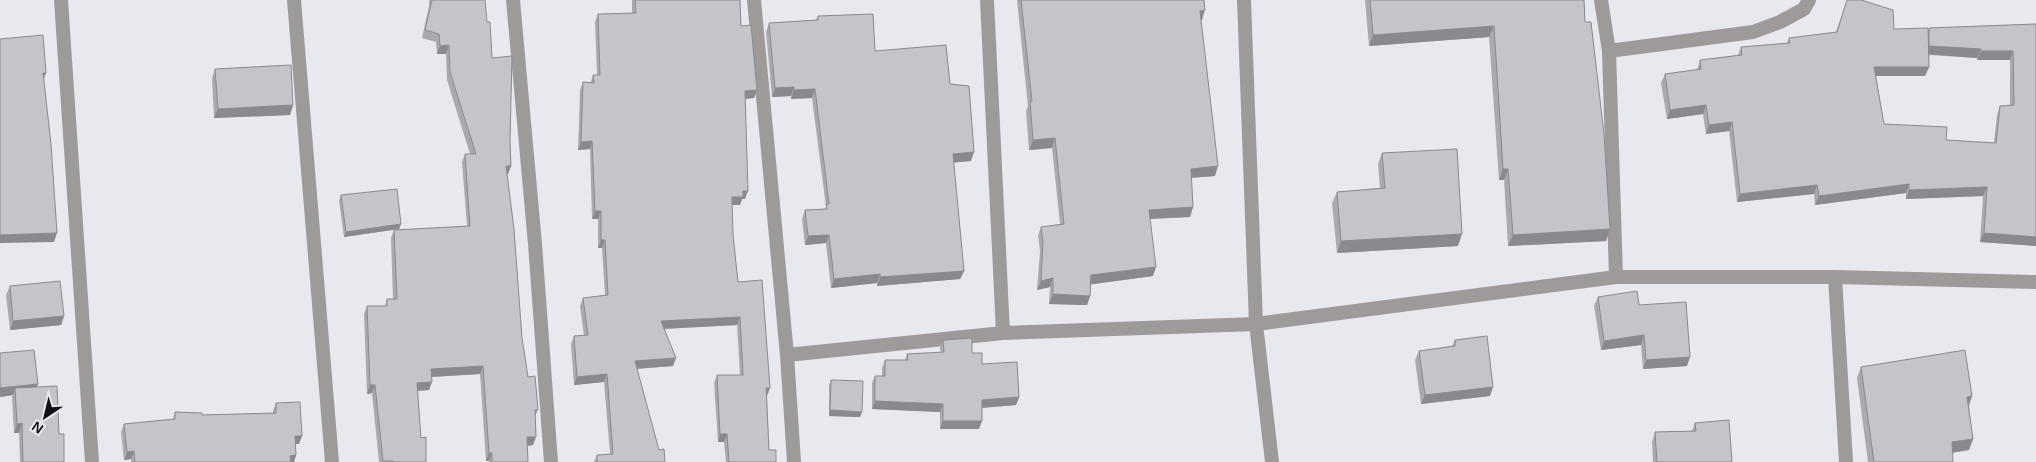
<svg xmlns="http://www.w3.org/2000/svg" width="2036" height="462" font-family="Helvetica,sans-serif">
	<style>
		.lines { fill: none; stroke-linecap: round; stroke-linejoin: round }
		.minor { stroke: #9e9a9a; stroke-width: 14 }
		.wall { fill: #a9a9af; fill-rule: evenodd }
		.shaded-wall { fill: #89898e }
		.building { fill: #c4c4cb; stroke: #89898e }
	</style>
	<rect width="100%" height="100%" fill="#e8e8ef"/>
	<g class="lines">
		<path class="minor" d="M61,0L92,462
			M294,0L332,462
			M513,0L535,244L551,462
			M754,0L787,355L794,462
			M987,0L1003,333
			M1244,0L1256,324L1272,462
			M1601,0L1609,51L1616,277
			M1609,51L1753,32L1780,22L1804,9L1809,0
			M1835,277L1846,462
			M787,355L1003,333L1256,324L1616,277H1835L2036,282"/>
	</g>
	<path class="wall" d="M429,0H485L487,22L492,58L510,141L511,166L508,174H507L522,338L528,377L538,410L535,417L533,445L527,446L528,462H489V461H486L480,374L432,377L429,390L417,391L421,438L426,462H379L372,393L367,394L364,314L367,306H385L387,299H393L391,238L394,230L467,226L462,162L465,154H470L447,80L446,54H437L436,42L422,38L429,6Z
		M632,0H740L741,26L757,90L754,98L745,99V199H742L740,205H732L733,235L738,282L767,396L769,450L776,462H726L724,442H718L714,383L717,375H740L737,325L665,329L673,366L637,369L659,450L665,462H594L597,455L610,454L604,382L574,385L571,344L574,336H584L580,306L583,298L605,295L602,248H598V219H592L590,149L578,150L580,90L583,82H591L593,75H597L595,22L598,14L632,13Z
		M1017,0H1204L1202,20H1201L1215,176L1191,178L1193,207L1190,217L1150,219L1153,276L1091,284L1090,296L1087,305L1049,304L1050,287L1037,290L1040,251L1038,236L1041,227L1060,224L1052,148L1029,150L1026,111L1028,106Z
		M1365,0H1584L1585,22L1610,229L1606,241L1508,246L1504,180H1499L1489,37L1369,46Z
		M1847,0L1894,29L1929,30V28L2036,24V246L1980,242L1983,196L1906,199V193L1815,205L1814,194L1737,202L1729,131L1706,134L1703,114L1667,119L1661,83L1665,74L1697,70L1700,60L1738,55L1741,47L1787,43L1789,38L1836,32ZM1929,55L1977,58V60H2010V105L2000,106L1997,115L1994,143L1946,140L1884,124L1876,76H1925L1929,67Z
		M818,16L875,51L950,84L971,161L953,162L964,271L960,279L877,286V283L831,288L826,243L805,245L802,219L805,210L825,209L826,207L812,98L791,99V96L772,97L766,32L769,23L816,20Z
		M215,69L293,105L290,115L214,118L212,78Z
		M1382,153L1458,246L1337,253L1332,203L1337,192L1380,188L1378,164Z
		M341,195L401,224L399,229L344,237L339,201Z
		M10,286L64,316L61,325L10,330L6,295Z
		M1598,297L1639,305L1687,366L1643,369L1641,345L1601,350L1594,306Z
		M943,340L972,353L982,364L1019,397L1016,405L982,408L979,429H940V412L872,409V383L875,376H882V368L885,360H905L907,354L941,353L940,348Z
		M1455,340L1490,396L1421,404L1415,360L1419,351L1452,346Z
		M0,353L37,387L59,434L64,462H20L19,433H14L12,397L13,395L0,397Z
		M1861,367L1972,396L1969,406L1973,439L1969,450L1952,453L1953,462H1868L1857,378Z
		M831,380L862,412L860,417L829,416V385Z
		M276,403L299,444H295L296,455L294,462H131V459L124,460L121,432L124,424L173,419L175,412L202,415L273,413V411Z
		M1695,423L1732,462H1653L1652,442L1655,432L1692,431Z"/>
	<path class="shaded-wall" d="M1205,10L1202,20L1196,21L1200,11Z
		M1494,26L1489,37L1369,46L1373,35Z
		M449,45L446,54H437L440,46Z
		M1929,46L1981,49L1977,58L1926,54Z
		M1981,51H2013L2010,60H1977Z
		M1874,67H1929L1925,76H1871Z
		M43,73H46L43,81Z
		M794,87L791,96L772,97L775,88Z
		M815,89L812,98L791,99L794,90Z
		M757,90L754,98L742,99L745,91Z
		M293,105L290,115L214,118L218,109Z
		M1706,105L1703,114L1667,119L1670,110Z
		M1732,122L1729,131L1706,134L1709,125Z
		M1055,138L1052,148L1029,150L1033,140Z
		M592,141L590,149L578,150L581,142Z
		M974,152L971,161L949,163L953,154Z
		M506,166H511L508,174H503Z
		M1218,166L1215,176L1187,178L1191,169Z
		M1503,169H1508L1504,180H1499Z
		M1909,184L1906,193L1815,205L1819,196Z
		M1817,185L1814,194L1737,202L1740,194Z
		M1987,187L1983,196L1906,199L1909,190Z
		M743,191H748L745,199H742L740,205H730L732,197Z
		M1193,207L1190,217L1145,219L1149,210Z
		M595,211H601L598,219H592Z
		M401,224L399,229L344,237L346,232Z
		M1610,229L1606,241L1508,246L1513,235Z
		M57,233L54,242L0,243V235Z
		M1984,233L2036,237V246L1980,242Z
		M1462,234L1458,246L1337,253L1341,241Z
		M829,235L826,243L805,245L808,236Z
		M601,240H605L602,248H598Z
		M1156,267L1153,276L1087,285L1091,275Z
		M964,271L960,279L877,286L880,277Z
		M880,274L877,283L831,288L834,279Z
		M1053,278L1050,287L1037,290L1041,281Z
		M1053,294L1090,296L1087,305L1049,304Z
		M64,316L61,325L10,330L13,321Z
		M740,317L737,325L658,329L661,321Z
		M1644,335L1641,345L1601,350L1604,341Z
		M1690,357L1687,366L1643,369L1646,360Z
		M676,358L673,366L632,369L635,361Z
		M483,366L480,374L428,377L431,369Z
		M607,374L604,382L574,385L577,377Z
		M432,382L429,390L414,391L417,383Z
		M38,384L35,393L15,388L13,395L0,397V388Z
		M370,385H375L372,393L367,394Z
		M1493,387L1490,396L1421,404L1425,395Z
		M766,388H770L767,396Z
		M1972,396L1968,407L1967,397Z
		M1019,397L1016,405L979,408L982,400Z
		M875,401L943,404L940,412L872,409Z
		M830,410L862,412L860,417L829,416Z
		M943,421H982L979,429H940Z
		M22,423L19,433H14L17,424Z
		M720,434H727L724,442H718Z
		M295,436H302L299,444H292Z
		M527,437H536L533,445L524,446Z
		M1973,439L1969,450L1948,453L1952,442Z
		M134,451L131,459L124,460L127,452Z
		M489,453H492L489,461H486Z
		M296,455L294,462H288L290,456Z"/>
	<path class="building" d="M432,0H485L487,22H490L492,58L512,56L510,141L511,166H506L514,229L522,338L528,377L535,376L538,410H535L536,437H527L528,462H492V453H489L483,366L431,369L432,382L417,383L421,438L426,437V462H393V461H383L375,385H370L367,306H387V299H397L394,230L470,226L465,154H476L450,72L449,45L440,46L439,34L425,30Z
		M635,0H740L741,26L751,25L757,90L745,91L748,191H743V197H732L733,235L738,282L762,280L770,388H766L769,450H776V462H729L727,434H720L717,375H743L740,317L661,321L676,358L635,361L659,450L664,449L665,462H597V455L613,454L607,374L577,377L574,336L588,335L583,298L608,295L605,240H601V211H595L592,141L581,142L583,82L594,83L593,75H600L598,14L636,13Z
		M1021,0H1204L1205,10L1200,11L1218,166L1191,169L1193,207L1149,210L1156,267L1091,275L1090,296L1053,294V278L1041,281L1043,241L1041,227L1064,224L1055,138L1033,140L1030,102L1032,101Z
		M1370,0H1584L1585,22H1591L1604,134L1610,229L1513,235L1508,169H1503L1494,26L1373,35Z
		M1847,0H1861L1893,10L1894,29L1928,28L1929,67H1874L1884,124L1947,127L1946,140L1996,143L2000,106L2014,105L2013,51H1981V49L1929,46V28L2036,24V237L1984,233L1987,187L1909,190V184L1819,196L1817,185L1740,194L1732,122L1709,125L1706,105L1670,110L1665,74L1701,69L1700,60L1742,55L1741,47L1790,43L1789,38L1837,32Z
		M873,14L875,51L946,45L950,84L969,86L974,152L953,154L964,271L880,277V274L834,279L829,235L808,236L805,210L827,209L826,204H829L815,89L794,90V87L775,88L769,23L818,20V16Z
		M43,35L46,73H43L51,144L57,233L0,235V39Z
		M291,65L293,105L218,109L215,69Z
		M1457,149L1462,234L1341,241L1337,192L1385,188L1382,153Z
		M397,189L401,224L346,232L341,195Z
		M60,281L64,316L13,321L10,286Z
		M1637,291L1639,305L1686,302L1690,357L1646,360L1644,335L1604,341L1598,297Z
		M1487,336L1493,387L1425,395L1419,351L1455,346V340Z
		M972,338V353H982V364L1017,362L1019,397L982,400V421H943V404L875,401V376H885V360H908L907,354L944,352L943,340Z
		M34,350L38,384L0,388V353Z
		M1965,350L1972,396L1967,397L1973,439L1952,442L1953,462H1874L1861,367Z
		M831,380L863,381L862,412L830,410Z
		M57,386L59,434H64V462H23L22,423L17,424L15,388Z
		M300,402L302,436H295L296,455L290,456L291,462H135L134,451L127,452L124,424L175,419V412L202,413V415L276,413V403Z
		M1729,420L1732,462H1657L1655,432L1696,431L1695,423Z"/>
	<g transform="translate(45 417) rotate(215)" stroke="#e8e8ef" stroke-width="4" paint-order="stroke">
	<path d="M0-4L9 19L0 12L-9 19Z" fill="#111113"/>
	<text y="-8" font-size="14" font-weight="bold" text-anchor="middle" fill="#111113">N</text>
	</g>
</svg>
